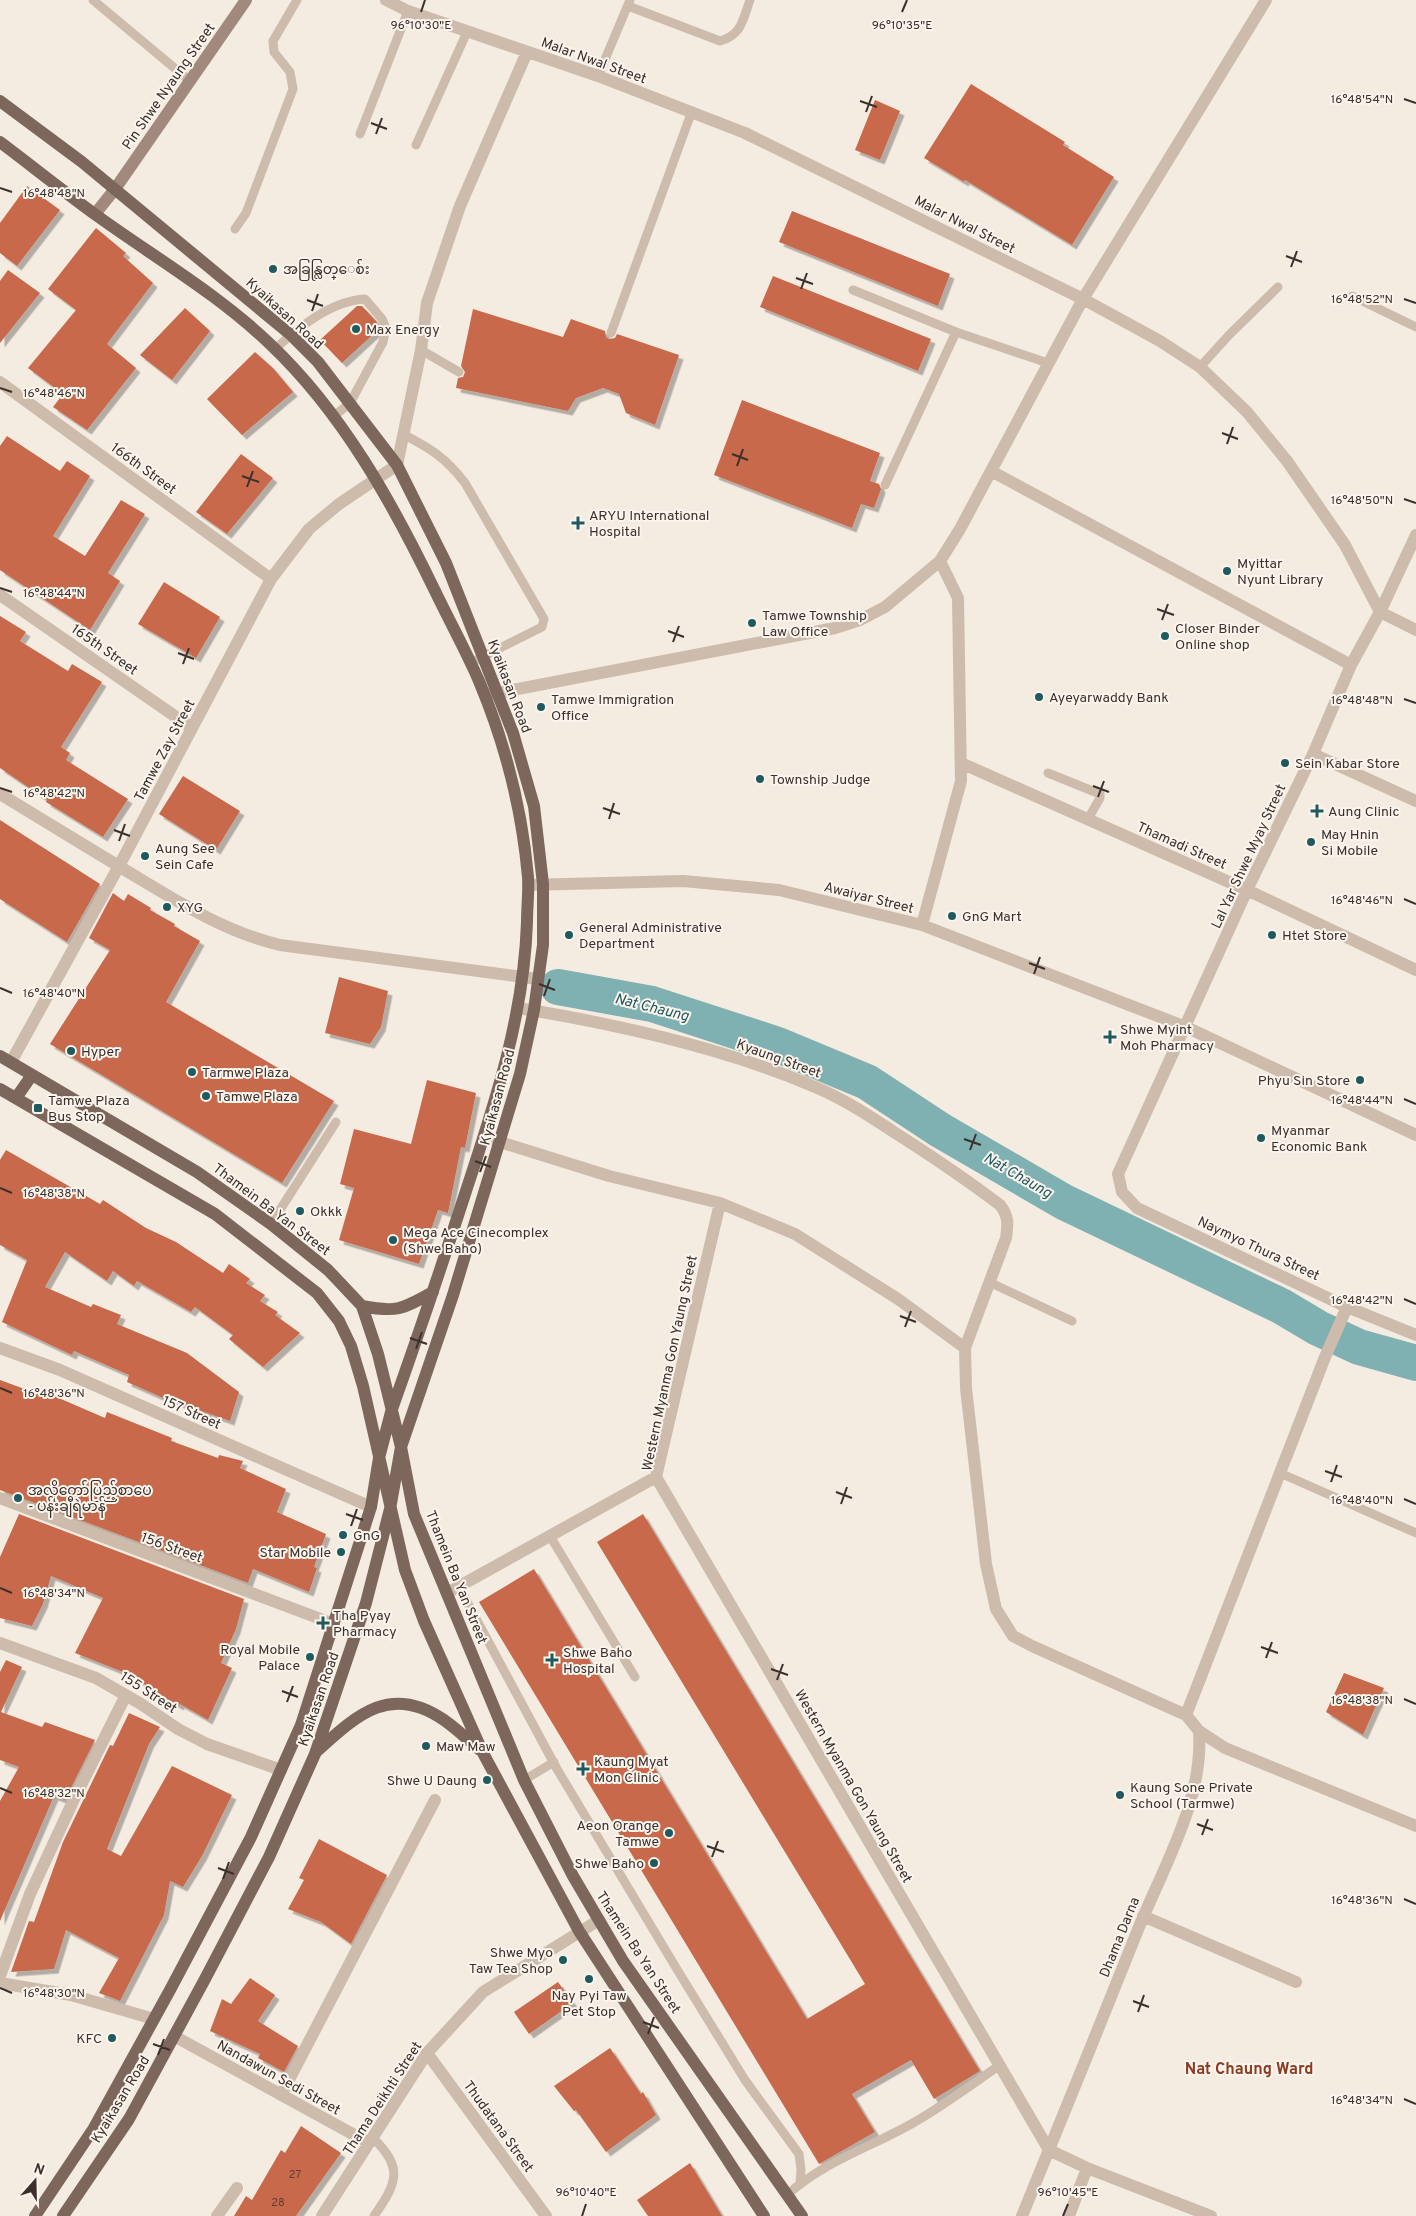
<svg xmlns="http://www.w3.org/2000/svg" width="1416" height="2216" font-family="Overpass,'Noto Sans Myanmar',sans-serif">
	<style>
		.lines { fill: none; stroke-linecap: round; stroke-linejoin: round }
		.river { stroke: #7fb0b2; stroke-width: 36 }
		.building { fill: #c8694b; filter: url(#shadow) }
		.lane { stroke: #cdbbac; stroke-width: 9 }
		.street { stroke: #cdbbac; stroke-width: 12 }
		.secondary { stroke: #a18a7d; stroke-width: 12 }
		.primary { stroke: #7d675c; stroke-width: 12 }
		.ticks { fill: none; stroke: #3b302b; stroke-width: 2 }
		.poi-dot { fill: #1f5a5e; stroke: #fbf5ee; stroke-width: 2 }
		.labels { text-anchor: middle; stroke-width: 4; stroke-linejoin: round; paint-order: stroke }
		.number-label { font-size: 11px; fill: #5e3e33 }
		.street-label { font-size: 14px; fill: #3b302b; stroke: #fbf5ee }
		.poi-label { font-size: 14px; fill: #3b302b; stroke: #fbf5ee; text-anchor: start }
		.water-label { font-size: 15px; font-style: italic; fill: #1f5a5e; stroke: #fbf5ee }
		.quarter-label { font-size: 16px; font-weight: bold; fill: #8c3b22; stroke: #fbf5ee }
		.ticks-label { font-size: 12px; text-anchor: middle; fill: #3b302b; stroke: #fbf5ee; stroke-width: 4; stroke-linejoin: round; paint-order: stroke }
	</style>
	<defs>
		<filter id="shadow"><feDropShadow dx="4.5" dy="4.5" stdDeviation="0" flood-color="#0004"/></filter>
	</defs>
	<rect width="100%" height="100%" fill="#f4ebe1"/>
	<g class="lines">
		<path class="river" d="M558,987L652,1004L778,1045L867,1082L940,1130L1064,1202L1281,1306L1318,1328L1359,1347L1416,1363"/>
	</g>
	<path class="building" d="M971,84L1065,142L1063,145L1114,177L1072,245L965,180L964,182L924,158Z
		M875,100L900,111L880,160L855,150Z
		M27,186L60,210L17,266L0,253V223Z
		M792,211L950,274L938,306L779,242Z
		M96,228L126,253L123,256L153,283L107,344L136,368L87,430L53,407L63,394L28,368L76,310L48,289Z
		M8,270L40,293L0,343V281Z
		M773,276L931,339L918,371L760,307Z
		M357,306H362L377,322L379,329L342,363L320,340Z
		M185,308L210,331L172,380L140,355Z
		M473,309L563,337L571,319L605,331L606,337L609,339L615,338L617,334L679,355L655,425L626,413L619,394L603,388L576,398L568,411L456,388L458,378L463,377L465,372L461,366Z
		M255,352L273,368L293,392L242,435L207,399Z
		M742,400L880,453L870,481L879,484L881,489L874,508L861,504L852,528L714,475Z
		M7,436L60,471L67,461L90,476L53,536L85,556L121,500L145,514L108,573L120,581L90,630L0,570V446Z
		M241,454L273,478L227,534L196,512Z
		M164,582L220,617L196,658L138,624Z
		M0,616L26,632L20,641L68,671L72,664L102,682L61,747L70,753L66,760L128,799L103,837L46,802L47,800L0,768Z
		M183,776L240,811L216,850L159,814Z
		M0,820L100,884L67,942L0,899Z
		M113,893L124,901L128,894L151,908L150,910L175,924L174,926L200,941L166,1002L334,1101L282,1183L50,1044L110,950L89,938Z
		M339,977L388,991L381,1027L370,1044L325,1033Z
		M427,1080L476,1093L465,1148L461,1147L448,1213L438,1210L419,1264L339,1240L354,1188L340,1184L354,1129L411,1144Z
		M6,1150L100,1204L103,1200L146,1228L176,1242L223,1273L229,1264L250,1279L246,1283L265,1295L260,1301L278,1312L275,1315L300,1333L263,1367L229,1339L233,1335L195,1307L191,1312L137,1281L134,1286L113,1271L107,1281L65,1252L45,1287L91,1307L93,1304L121,1315L117,1324L187,1353L239,1392L230,1421L161,1397L127,1382L129,1375L74,1351L72,1355L2,1322L27,1260L0,1245V1160Z
		M0,1380L41,1395L42,1392L54,1396L105,1418L107,1412L172,1438L171,1441L218,1458L219,1455L243,1461L240,1468L286,1489L277,1512L326,1534L314,1567L317,1568L309,1592L253,1569L248,1583L0,1490Z
		M19,1514L244,1599L236,1629L221,1663L232,1668L208,1720L180,1704L179,1706L128,1674L75,1653L103,1598L51,1576L43,1604L32,1626L0,1618V1557Z
		M643,1514L980,2071L934,2099L911,2060L852,2094L875,2132L819,2164L479,1602L534,1569L807,2019L865,1984L597,1542Z
		M6,1660L22,1667L1,1712L42,1727L45,1722L95,1740L65,1800L54,1796L0,1921V1801L19,1767L0,1760V1672Z
		M1344,1673L1384,1688L1363,1735L1326,1712Z
		M129,1713L160,1727L149,1744L107,1849L121,1856L172,1766L232,1795L202,1856L183,1887L170,1881L164,1915L120,2001L99,1993L119,1958L66,1930L54,1969L11,1972L29,1921L34,1922L63,1842L110,1745L113,1746Z
		M319,1839L387,1875L351,1944L321,1922L288,1909L304,1880L299,1878Z
		M250,1978L275,1995L258,2021L298,2046L284,2072L258,2058L260,2054L210,2031L222,1999L231,2004Z
		M558,1982L573,2003L529,2034L514,2012Z
		M610,2048L641,2094L643,2092L656,2115L606,2152L576,2110L574,2111L554,2086Z
		M301,2126L341,2153L296,2216H234L246,2196L252,2200L281,2150L285,2153Z
		M690,2163L722,2216H648L637,2200Z"/>
	<g class="lines">
		<path class="lane" d="M93,0L190,81
			M628,6L720,41C742,35 743,19 750,0
			M598,76L630,0
			M360,134L408,11
			M416,145L467,32
			M235,229L246,213L293,89L290,72L274,52L273,41L297,0
			M853,290L956,332L1048,363
			M1352,296L1416,327
			M611,333L692,111
			M275,349C299,327 331,301 365,299L382,319L386,328L383,342L350,403L333,417
			M421,350L459,372
			M1200,367L1229,335L1278,287
			M403,434C431,449 445,457 465,483L544,619L542,627L470,663
			M885,485L956,332
			M1048,773L1100,794V798L1088,819
			M271,1224L336,1122
			M989,1282L1072,1321
			M1280,1473L1416,1533
			M550,1536L635,1677
			M459,1587L557,1769L678,1971L745,2080L799,2154L801,2169L800,2184
			M524,1780L554,1762
			M373,2138C404,2168 397,2183 374,2216
			M787,2195C823,2162 871,2147 913,2123C943,2106 971,2085 1000,2065"/>
		<path class="street" d="M386,0L408,11L598,76L745,133L1083,299L1160,341L1200,367L1247,412L1287,461L1345,545L1380,612L1416,630
			M0,382L271,579
			M991,471L1351,665
			M1416,535L1380,612L1351,665L1313,754L1247,890L1118,1174L1122,1192L1137,1208L1347,1307L1416,1335
			M0,595L192,728
			M487,695L835,628L860,620L885,607L940,561L960,529L1083,299L1266,0
			M1313,754L1416,801
			M961,763L1247,890L1416,970
			M0,794C43,820 87,847 130,873C178,902 225,932 280,945L538,979
			M528,885L683,881L779,890L922,925L1186,1027L1416,1135
			M922,925L961,781L958,598L940,561
			M518,1008C616,1024 723,1047 815,1087C844,1099 871,1117 897,1134C933,1157 967,1180 1000,1205C1009,1216 1008,1225 1006,1238L965,1348L966,1388L986,1564L996,1609L1013,1636L1032,1646L1186,1715L1199,1731L1225,1748L1416,1826
			M11,1062L119,866L271,579L309,529L339,504L397,465L421,350L427,303L460,206L527,52
			M484,1137L609,1176L720,1203L795,1234L898,1299L965,1348
			M720,1203L656,1477L1049,2150
			M0,1348L60,1370L371,1507
			M0,1498L334,1624
			M447,1593L656,1477
			M0,1643L96,1678L141,1704L178,1729L207,1744L281,1770
			M1186,1715L1325,1357L1347,1307
			M1143,1916L1296,1982
			M0,1976L30,1894L76,1795L126,1695
			M0,1983L71,1995L154,2019
			M174,2036L369,2143
			M427,2053L546,2216
			M281,2095L435,1800
			M1049,2150L1087,2168L1211,2216
			M217,2216L237,2188
			M322,2216L427,2053L483,1992L599,1920
			M1022,2216C1061,2121 1099,2027 1137,1932C1162,1869 1204,1801 1199,1731
			M1069,2216L1087,2168"/>
		<path class="secondary" d="M95,214L115,189L246,0"/>
		<path class="primary" d="M0,101L82,162L291,335L318,362L397,465L446,563L513,733L534,806L543,884V945L534,1010L520,1074L453,1295L401,1447L390,1509L366,1603L315,1754L269,1857L205,1979L129,2119L63,2216
			M0,142C32,166 63,191 96,215C154,257 218,294 270,344C343,413 393,504 436,593C450,622 466,651 479,681C505,743 522,809 528,877C529,891 527,907 527,922C524,1016 495,1103 466,1191C442,1265 417,1339 391,1412L379,1458L371,1507L301,1725L251,1837L170,1990L94,2128L35,2216
			M0,1056L197,1172L271,1224L328,1270L362,1306L378,1354L401,1447L414,1514L524,1780L573,1876L623,1961L802,2216
			M0,1089L215,1214L317,1293L339,1321L351,1346L363,1386L405,1570L424,1621L483,1753L579,1931L764,2216
			M16,1098L32,1075
			M362,1306C397,1313 403,1309 433,1292
			M316,1752C357,1715 390,1683 444,1720C457,1729 468,1740 480,1750"/>
	</g>
	<path class="ticks" d="M421,12L425,0M902,12L907,0M1404,99L1416,103M860,101L877,107M866,112L872,96M371,123L387,129M376,134L382,118M0,188L12,192M1286,256L1302,262M1291,267L1297,251M796,278L813,284M801,289L807,273M1404,299L1416,303M307,300L323,306M312,311L318,294M0,388L12,392M1222,433L1238,439M1227,444L1233,427M732,454L748,460M737,466L743,449M242,476L259,482M247,487L253,471M1404,499L1416,503M0,588L12,592M1157,609L1174,615M1162,620L1168,604M668,631L684,637M673,642L679,626M178,653L194,659M183,664L189,648M1404,699L1416,703M1093,786L1109,792M0,788L12,792M1098,797L1104,781M603,808L620,814M609,819L614,803M114,830L130,836M119,841L125,824M1404,899L1416,904M1029,963L1045,969M1034,974L1040,957M539,984L555,990M0,988L12,993M544,996L550,979M1404,1099L1416,1104M964,1139L981,1145M970,1150L976,1134M475,1161L491,1167M480,1172L486,1156M0,1188L12,1193M1404,1299L1416,1304M900,1316L916,1322M905,1327L911,1311M410,1338L427,1344M416,1349L422,1332M0,1388L12,1393M1325,1471L1342,1477M1331,1482L1337,1465M836,1492L852,1498M1404,1499L1416,1504M841,1504L847,1487M346,1514L363,1520M351,1526L357,1509M0,1588L12,1593M1261,1647L1278,1653M1266,1658L1272,1642M771,1669L788,1675M777,1680L783,1664M282,1691L298,1697M1404,1699L1416,1704M287,1702L293,1686M0,1788L12,1793M1197,1824L1213,1830M1202,1835L1208,1819M707,1846L724,1852M712,1857L718,1841M218,1868L234,1874M223,1879L229,1862M1404,1899L1416,1904M0,1988L12,1993M1133,2001L1149,2007M1138,2012L1144,1995M643,2022L659,2028M648,2034L654,2017M153,2044L170,2050M158,2055L164,2039M1404,2099L1416,2104M582,2216L586,2204M1063,2216L1068,2204"/>
	<g class="poi-dot">
		<circle cx="273" cy="269" r="5"/>
		<circle cx="356" cy="329" r="5"/>
		<path d="M575.5 515.5h5v5h5v5h-5v5h-5v-5h-5v-5h5z"/>
		<circle cx="1227" cy="571" r="5"/>
		<circle cx="752" cy="623" r="5"/>
		<circle cx="1165" cy="636" r="5"/>
		<circle cx="1039" cy="697" r="5"/>
		<circle cx="541" cy="707" r="5"/>
		<circle cx="1285" cy="763" r="5"/>
		<circle cx="760" cy="779" r="5"/>
		<path d="M1314.5 803.5h5v5h5v5h-5v5h-5v-5h-5v-5h5z"/>
		<circle cx="1311" cy="842" r="5"/>
		<circle cx="145" cy="856" r="5"/>
		<circle cx="167" cy="907" r="5"/>
		<circle cx="952" cy="916" r="5"/>
		<circle cx="569" cy="935" r="5"/>
		<circle cx="1272" cy="935" r="5"/>
		<path d="M1107.5 1029.5h5v5h5v5h-5v5h-5v-5h-5v-5h5z"/>
		<circle cx="71" cy="1051" r="5"/>
		<circle cx="192" cy="1072" r="5"/>
		<circle cx="1360" cy="1080" r="5"/>
		<circle cx="206" cy="1096" r="5"/>
		<rect x="33" y="1103" width="10" height="10" rx="2.5"/>
		<circle cx="1261" cy="1138" r="5"/>
		<circle cx="300" cy="1211" r="5"/>
		<circle cx="393" cy="1240" r="5"/>
		<circle cx="18" cy="1498" r="5"/>
		<circle cx="343" cy="1535" r="5"/>
		<circle cx="341" cy="1552" r="5"/>
		<path d="M320.5 1615.5h5v5h5v5h-5v5h-5v-5h-5v-5h5z"/>
		<circle cx="310" cy="1657" r="5"/>
		<path d="M549.5 1652.5h5v5h5v5h-5v5h-5v-5h-5v-5h5z"/>
		<circle cx="426" cy="1746" r="5"/>
		<path d="M580.5 1761.5h5v5h5v5h-5v5h-5v-5h-5v-5h5z"/>
		<circle cx="487" cy="1780" r="5"/>
		<circle cx="1120" cy="1795" r="5"/>
		<circle cx="669" cy="1833" r="5"/>
		<circle cx="654" cy="1863" r="5"/>
		<circle cx="563" cy="1960" r="5"/>
		<circle cx="589" cy="1979" r="5"/>
		<circle cx="112" cy="2038" r="5"/>
	</g>
	<g class="labels">
		<g class="number-label">
			<text x="295" y="2178">27</text>
			<text x="278" y="2206">28</text>
		</g>
		<g class="street-label">
			<text transform="translate(594 60) rotate(20)" y="5">Malar Nwal Street</text>
			<text transform="translate(168 86) rotate(-55)" y="5">Pin Shwe Nyaung Street</text>
			<text transform="translate(965 224) rotate(27)" y="5">Malar Nwal Street</text>
			<text transform="translate(285 313) rotate(42)" y="5">Kyaikasan Road</text>
			<text transform="translate(144 468) rotate(36)" y="5">166th Street</text>
			<text transform="translate(105 649) rotate(35)" y="5">165th Street</text>
			<text transform="translate(510 686) rotate(69)" y="5">Kyaikasan Road</text>
			<text transform="translate(164 750) rotate(-62)" y="5">Tamwe Zay Street</text>
			<text transform="translate(1182 845) rotate(24)" y="5">Thamadi Street</text>
			<text transform="translate(1248 856) rotate(-65)" y="5">Lal Yar Shwe Myay Street</text>
			<text transform="translate(869 897) rotate(14)" y="5">Awaiyar Street</text>
			<text transform="translate(779 1058) rotate(20)" y="5">Kyaung Street</text>
			<text transform="translate(497 1097) rotate(-75)" y="5">Kyaikasan Road</text>
			<text transform="translate(272 1209) rotate(37)" y="5">Thamein Ba Yan Street</text>
			<text transform="translate(1259 1248) rotate(25)" y="5">Naymyo Thura Street</text>
			<text transform="translate(669 1363) rotate(-78)" y="5">Western Myanma Gon Yaung Street</text>
			<text transform="translate(192 1412) rotate(24)" y="5">157 Street</text>
			<text transform="translate(172 1547) rotate(20)" y="5">156 Street</text>
			<text transform="translate(457 1577) rotate(68)" y="5">Thamein Ba Yan Street</text>
			<text transform="translate(149 1692) rotate(33)" y="5">155 Street</text>
			<text transform="translate(318 1699) rotate(-71)" y="5">Kyaikasan Road</text>
			<text transform="translate(854 1786) rotate(60)" y="5">Western Myanma Gon Yaung Street</text>
			<text transform="translate(1119 1937) rotate(-68)" y="5">Dhama Darna</text>
			<text transform="translate(639 1952) rotate(57)" y="5">Thamein Ba Yan Street</text>
			<text transform="translate(279 2077) rotate(29)" y="5">Nandawun Sedi Street</text>
			<text transform="translate(382 2098) rotate(-57)" y="5">Thama Deikhti Street</text>
			<text transform="translate(120 2099) rotate(-59)" y="5">Kyaikasan Road</text>
			<text transform="translate(499 2126) rotate(54)" y="5">Thudatana Street</text>
		</g>
		<g class="poi-label">
			<text x="283" y="274">အခြန္လြတ္ေစ်း</text>
			<text x="366" y="334">Max Energy</text>
			<text x="589" y="520">ARYU International<tspan x="589" dy="16">Hospital</tspan></text>
			<text x="1237" y="568">Myittar<tspan x="1237" dy="16">Nyunt Library</tspan></text>
			<text x="762" y="620">Tamwe Township<tspan x="762" dy="16">Law Office</tspan></text>
			<text x="1175" y="633">Closer Binder<tspan x="1175" dy="16">Online shop</tspan></text>
			<text x="1049" y="702">Ayeyarwaddy Bank</text>
			<text x="551" y="704">Tamwe Immigration<tspan x="551" dy="16">Office</tspan></text>
			<text x="1295" y="768">Sein Kabar Store</text>
			<text x="770" y="784">Township Judge</text>
			<text x="1328" y="816">Aung Clinic</text>
			<text x="1321" y="839">May Hnin<tspan x="1321" dy="16">Si Mobile</tspan></text>
			<text x="155" y="853">Aung See<tspan x="155" dy="16">Sein Cafe</tspan></text>
			<text x="177" y="912">XYG</text>
			<text x="962" y="921">GnG Mart</text>
			<text x="579" y="932">General Administrative<tspan x="579" dy="16">Department</tspan></text>
			<text x="1282" y="940">Htet Store</text>
			<text x="1120" y="1034">Shwe Myint<tspan x="1120" dy="16">Moh Pharmacy</tspan></text>
			<text x="81" y="1056">Hyper</text>
			<text x="202" y="1077">Tarmwe Plaza</text>
			<text x="1350" y="1085" text-anchor="end">Phyu Sin Store</text>
			<text x="216" y="1101">Tamwe Plaza</text>
			<text x="48" y="1105">Tamwe Plaza<tspan x="48" dy="16">Bus Stop</tspan></text>
			<text x="1271" y="1135">Myanmar<tspan x="1271" dy="16">Economic Bank</tspan></text>
			<text x="310" y="1216">Okkk</text>
			<text x="403" y="1237">Mega Ace Cinecomplex<tspan x="403" dy="16">(Shwe Baho)</tspan></text>
			<text x="28" y="1495">အလိုတော်ပြည့်စာပေ<tspan x="28" dy="16">- ပန်းချီရဲမာန်</tspan></text>
			<text x="353" y="1540">GnG</text>
			<text x="331" y="1557" text-anchor="end">Star Mobile</text>
			<text x="333" y="1620">Tha Pyay<tspan x="333" dy="16">Pharmacy</tspan></text>
			<text x="300" y="1654" text-anchor="end">Royal Mobile<tspan x="300" dy="16">Palace</tspan></text>
			<text x="563" y="1657">Shwe Baho<tspan x="563" dy="16">Hospital</tspan></text>
			<text x="436" y="1751">Maw Maw</text>
			<text x="594" y="1766">Kaung Myat<tspan x="594" dy="16">Mon Clinic</tspan></text>
			<text x="477" y="1785" text-anchor="end">Shwe U Daung</text>
			<text x="1130" y="1792">Kaung Sone Private<tspan x="1130" dy="16">School (Tarmwe)</tspan></text>
			<text x="659" y="1830" text-anchor="end">Aeon Orange<tspan x="659" dy="16">Tamwe</tspan></text>
			<text x="644" y="1868" text-anchor="end">Shwe Baho</text>
			<text x="553" y="1957" text-anchor="end">Shwe Myo<tspan x="553" dy="16">Taw Tea Shop</tspan></text>
			<text x="589" y="2000" text-anchor="middle">Nay Pyi Taw<tspan x="589" dy="16">Pet Stop</tspan></text>
			<text x="102" y="2043" text-anchor="end">KFC</text>
		</g>
		<g class="water-label">
			<text transform="translate(652 1007) rotate(14)" y="5">Nat Chaung</text>
			<text transform="translate(1018 1175) rotate(30)" y="5">Nat Chaung</text>
		</g>
		<g class="quarter-label">
			<text x="1249" y="2074">Nat Chaung Ward</text>
		</g>
	</g>
	<g class="ticks-label">
		<text x="902" y="29">96°10'35"E</text>
		<text x="421" y="29">96°10'30"E</text>
		<text x="1362" y="103">16°48'54"N</text>
		<text x="54" y="197">16°48'48"N</text>
		<text x="1362" y="303">16°48'52"N</text>
		<text x="54" y="397">16°48'46"N</text>
		<text x="1362" y="504">16°48'50"N</text>
		<text x="54" y="597">16°48'44"N</text>
		<text x="1362" y="704">16°48'48"N</text>
		<text x="54" y="797">16°48'42"N</text>
		<text x="1362" y="904">16°48'46"N</text>
		<text x="54" y="997">16°48'40"N</text>
		<text x="1362" y="1104">16°48'44"N</text>
		<text x="54" y="1197">16°48'38"N</text>
		<text x="1362" y="1304">16°48'42"N</text>
		<text x="54" y="1397">16°48'36"N</text>
		<text x="1362" y="1504">16°48'40"N</text>
		<text x="54" y="1597">16°48'34"N</text>
		<text x="1362" y="1704">16°48'38"N</text>
		<text x="54" y="1797">16°48'32"N</text>
		<text x="1362" y="1904">16°48'36"N</text>
		<text x="54" y="1997">16°48'30"N</text>
		<text x="1362" y="2104">16°48'34"N</text>
		<text x="586" y="2196">96°10'40"E</text>
		<text x="1068" y="2196">96°10'45"E</text>
	</g>
	<g transform="translate(35 2181) rotate(20)" stroke="#fbf5ee" stroke-width="4" paint-order="stroke">
	<path d="M0-4L9 19L0 12L-9 19Z" fill="#3b302b"/>
	<text y="-8" font-size="14" font-weight="bold" text-anchor="middle" fill="#3b302b">N</text>
	</g>
</svg>
